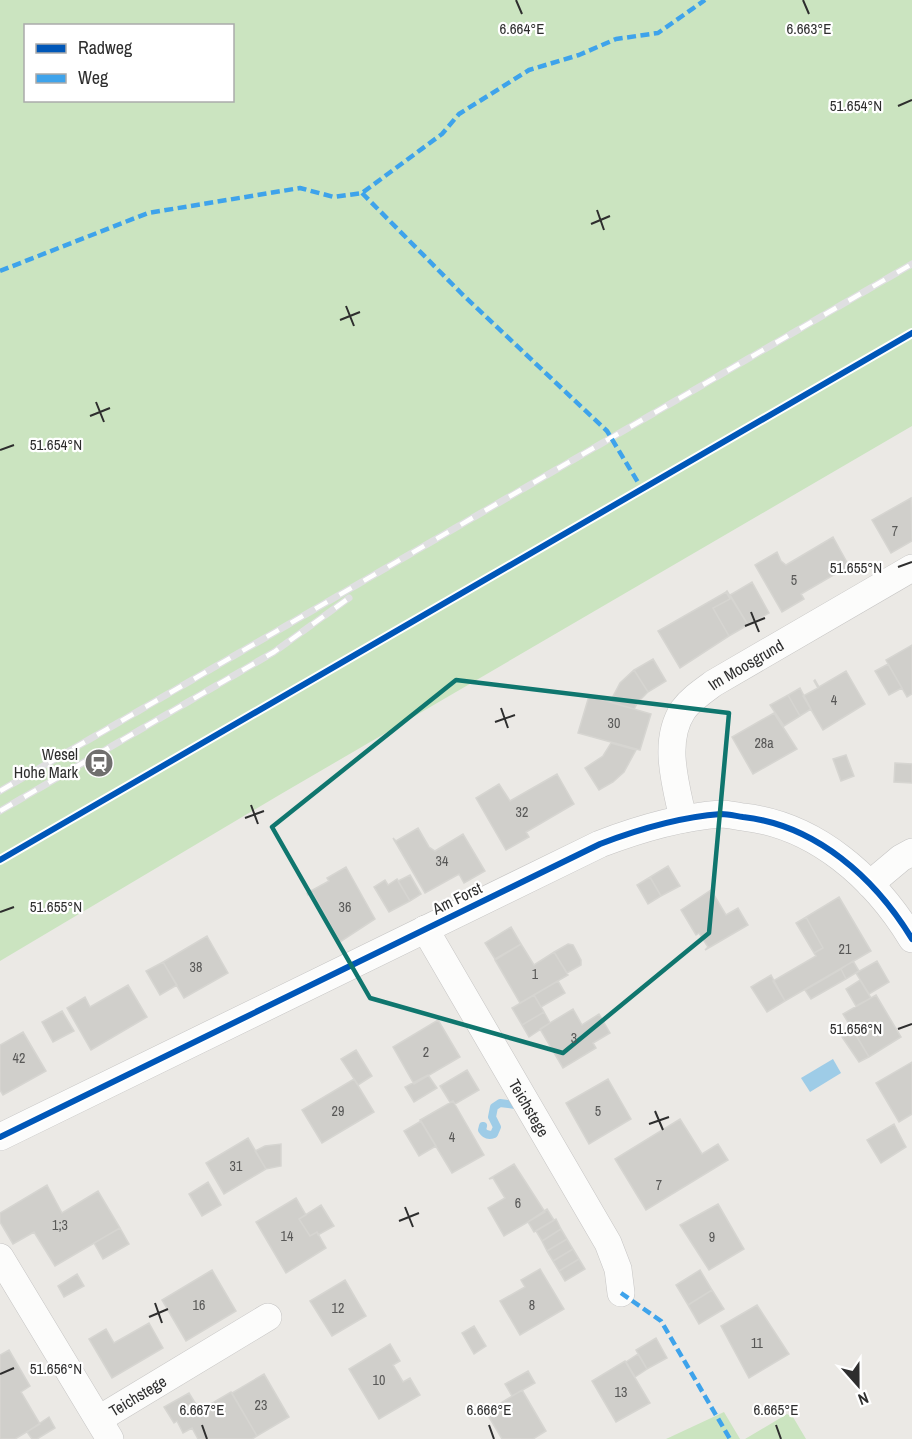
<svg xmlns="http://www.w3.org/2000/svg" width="912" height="1439" font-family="'Archivo Narrow',sans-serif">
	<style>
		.green { fill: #cbe4c0; fill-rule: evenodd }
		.water { fill: #9ecce7 }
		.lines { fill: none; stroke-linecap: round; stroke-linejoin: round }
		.stream { stroke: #9ecce7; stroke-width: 8 }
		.building { fill: #d0cfcb; stroke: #d6d5d1; stroke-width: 1.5 }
		.minor-casing { stroke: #c6c5c4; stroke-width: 28 }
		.minor { stroke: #fcfcfb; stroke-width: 27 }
		.rail-casing { stroke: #dfdfe1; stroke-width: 7 }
		.rail { stroke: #fff; stroke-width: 4.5; stroke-dasharray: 14; stroke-linecap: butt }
		.quiet { stroke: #3ea3eb; stroke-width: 4.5; stroke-dasharray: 9 4.5; stroke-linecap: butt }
		.cycleway-casing { stroke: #fff; stroke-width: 10 }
		.cycleway { stroke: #0057b8; stroke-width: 6 }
		.marked { fill: none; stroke: #0f766e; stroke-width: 4.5; stroke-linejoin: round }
		.ticks { fill: none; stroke: #2e2e2e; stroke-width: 2 }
		.labels { text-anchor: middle; stroke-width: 4.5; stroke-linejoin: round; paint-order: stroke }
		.number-label { font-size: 14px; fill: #585857 }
		.street-label { font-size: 16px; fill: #2e2e2e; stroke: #fff }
		.poi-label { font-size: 16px; fill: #2e2e2e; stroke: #fff; text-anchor: end }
		.ticks-label { font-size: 15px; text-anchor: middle; fill: #2e2e2e; stroke: #fff; stroke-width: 4.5; stroke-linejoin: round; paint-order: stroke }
	</style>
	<rect width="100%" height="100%" fill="#ebe9e5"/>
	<path class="green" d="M0,0H912V426L281,794L0,961ZM26,26H232V100H26Z
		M724,1412L740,1439H666Z
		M787,1414L793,1417L806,1439H745Z"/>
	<path class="water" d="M833,1059L841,1073L810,1092L801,1078Z"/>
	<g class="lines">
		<path class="stream" d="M483,1126L482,1130C485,1135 489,1136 494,1134L497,1127L492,1117L494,1107L500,1103L515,1105"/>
	</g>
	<path class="building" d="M911,498L912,541L891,553L872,520Z
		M833,537L849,566L801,594L804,599L782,612L755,565L777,552L781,561L786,565Z
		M752,582L769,613L748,625L730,595Z
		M727,591L748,625L729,636L713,608L730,599L726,592Z
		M726,592L730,599L713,608L729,636L680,668L658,631Z
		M912,645V694L907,697L886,660Z
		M653,659L666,681L648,692L634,670Z
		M888,664L902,688L889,695L875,671Z
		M634,670L648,692L638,702L634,709L610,702L620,683Z
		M846,671L865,704L823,730L803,696L818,688L814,681L815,680L819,687Z
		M800,688L811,709L800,716L788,695Z
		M788,695L800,716L784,726L770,705Z
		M589,696L651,714L640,750L578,733Z
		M774,713L797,749L753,774L732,737Z
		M611,743L636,750L624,772L613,782L599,790L585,768L603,756Z
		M846,755L854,776L841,781L833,759Z
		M895,763L912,764V783L894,782Z
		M557,774L574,804L526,832L529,837L506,850L476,798L499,784L510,801Z
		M418,828L429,847L435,851L463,834L485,871L464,883L459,874L425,893L393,838L396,841Z
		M668,866L680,886L661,896L650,877Z
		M346,867L375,919L340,942L313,893L308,895L307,893L329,881L327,878Z
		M410,875L421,894L410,901L398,881Z
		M650,877L661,896L648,904L637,885Z
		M397,879L410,901L389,912L374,887L385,880L388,885Z
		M711,890L726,915L738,908L748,925L705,950L708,947L699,933L696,935L681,910Z
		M839,897L871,951L785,1001L773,981L816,956L814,953L823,948L806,917Z
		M806,917L823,948L814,953L796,923Z
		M511,927L521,944L495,959L485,943Z
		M207,936L228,973L184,998L163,962Z
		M521,944L534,965L554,952L568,975L520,1003L495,960Z
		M568,944L573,945L581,960V965L567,973L554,952Z
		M853,961L859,971L846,979L841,969Z
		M877,961L889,982L869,994L856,973Z
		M163,962L177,985L160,995L146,971Z
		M841,969L846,979L811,999L805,990Z
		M771,975L785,1001L767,1012L751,987Z
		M860,980L871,998L856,1006L846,989Z
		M558,981L565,993L541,1007L534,995Z
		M128,985L147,1017L91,1050L67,1008L85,997L90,1007Z
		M534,995L544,1012L522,1025L512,1008Z
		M876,995L901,1037L869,1057L843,1014Z
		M573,1009L582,1025L599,1014L610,1033L593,1043L596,1048L563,1068L540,1029Z
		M62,1011L74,1031L53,1042L42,1022Z
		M544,1012L550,1023L529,1037L522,1025Z
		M438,1020L460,1057L414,1084L393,1047Z
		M853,1030L869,1057L859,1062L842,1037Z
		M23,1032L46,1071L3,1095L0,1090V1045Z
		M356,1050L372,1076L358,1085L341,1059Z
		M912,1062V1114L899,1122L876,1083Z
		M467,1070L479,1090L455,1104L453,1101L450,1102L440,1086Z
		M428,1075L437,1088L414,1102L405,1087Z
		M354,1079L374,1112L322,1143L302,1110Z
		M608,1079L631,1119L589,1144L566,1103Z
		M453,1101L484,1155L452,1173L420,1120Z
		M680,1119L702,1154L718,1144L728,1160L646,1210L615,1159Z
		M421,1121L436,1146L419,1156L404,1131Z
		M894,1124L906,1147L881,1163L867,1140Z
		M248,1138L266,1169L224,1194L206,1163Z
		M281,1144V1166L266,1169L255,1151L265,1146Z
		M514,1164L545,1212L504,1236L488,1208L505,1198L493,1178L489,1179Z
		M208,1182L221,1205L202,1216L189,1194Z
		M47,1185L62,1213L98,1191L120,1228L55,1266L34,1232L13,1244L0,1222V1213Z
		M296,1198L306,1215L299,1219L310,1236L317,1232L326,1248L286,1273L256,1222Z
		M718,1204L744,1249L709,1270L680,1225Z
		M321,1205L334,1226L318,1235L317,1232L310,1236L299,1219Z
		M547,1209L554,1220L534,1232L528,1222Z
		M556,1219L561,1229L542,1241L536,1231Z
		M120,1228L129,1244L103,1259L94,1243Z
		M561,1229L567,1239L547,1251L542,1241Z
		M567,1239L573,1249L553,1261L547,1251Z
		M573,1249L579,1259L559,1271L553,1261Z
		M579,1259L585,1269L565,1281L559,1271Z
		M540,1269L564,1309L520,1335L500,1301L525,1287L521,1280Z
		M212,1270L236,1311L186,1341L162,1300Z
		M700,1270L712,1290L688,1305L676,1285Z
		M77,1274L84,1286L64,1297L58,1286Z
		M345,1280L366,1316L332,1336L310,1301Z
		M712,1290L724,1309L699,1324L688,1305Z
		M757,1305L789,1354L749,1378L721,1326Z
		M149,1323L163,1348L112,1378L89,1339L106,1329L114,1343Z
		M474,1326L486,1346L474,1354L462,1333Z
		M656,1338L667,1358L647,1369L636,1350Z
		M390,1344L400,1361L393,1365L403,1382L410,1378L420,1395L379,1419L349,1369Z
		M9,1350L30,1386L21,1392L40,1424L15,1439H0V1355Z
		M638,1354L647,1369L635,1377L626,1362Z
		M625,1361L650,1403L616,1422L592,1381Z
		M528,1371L535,1383L512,1396L505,1384Z
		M264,1374L289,1417L257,1436L232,1393Z
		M522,1390L546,1431L533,1439H502L486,1412Z
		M231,1392L257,1436L252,1439H198L192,1428L183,1433L177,1421L174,1423L164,1407L189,1393L197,1406L204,1408Z
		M49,1417L55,1428L37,1439H32L27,1432Z"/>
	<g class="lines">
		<g class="minor-casing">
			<g id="minor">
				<path id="s1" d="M683,819C676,785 662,742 683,710C691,699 703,691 714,683L912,568"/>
				<path d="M870,884L901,858L912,852"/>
				<path id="s2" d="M425,929L608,1243L618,1269L621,1293"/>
				<path d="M0,1137L600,844C639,829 679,817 721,814C728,814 736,816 743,817C816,825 875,878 912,939"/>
				<path d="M0,1257L110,1439"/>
				<path id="s3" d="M99,1419L268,1317"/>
			</g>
		</g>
		<use href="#minor" class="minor"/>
		<g class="rail-casing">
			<path id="rail" d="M0,791L912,264
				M0,811L274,652L349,598"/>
		</g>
		<use href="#rail" class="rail"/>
		<path class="quiet" d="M362,193L462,294L607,431L642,489
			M0,271L148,213L300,188L334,197L362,193L442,134L459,114L529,70L579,55L616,39L658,33L705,0
			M621,1293L661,1321L730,1439"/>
		<g class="cycleway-casing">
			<path id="cycleway" d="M0,860L912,333
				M0,1137L600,844C639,829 679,817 721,814C728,814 736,816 743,817C816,825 875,878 912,939"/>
		</g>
		<use href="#cycleway" class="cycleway"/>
	</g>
	<path class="marked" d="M456,680L729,713L709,933L563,1053L370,998L272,827Z"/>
	<path class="ticks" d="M516,0L522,14M803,0L809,14M898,106L912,100M597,210L604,230M591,224L610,216M346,306L354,326M340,320L360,312M96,402L104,422M90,416L110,408M0,450L14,445M898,567L912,562M751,612L759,632M745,626L765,618M501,708L508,728M495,722L515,715M251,805L258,824M245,818L264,811M0,912L14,907M898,1029L912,1024M655,1111L663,1130M649,1124L669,1117M405,1207L413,1227M399,1221L419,1213M155,1303L162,1323M149,1317L168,1309M0,1374L14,1368M202,1425L207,1439M489,1425L494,1439M776,1425L781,1439"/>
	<defs>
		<g id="station-disc" transform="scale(1.5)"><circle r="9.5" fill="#706f6e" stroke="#fff"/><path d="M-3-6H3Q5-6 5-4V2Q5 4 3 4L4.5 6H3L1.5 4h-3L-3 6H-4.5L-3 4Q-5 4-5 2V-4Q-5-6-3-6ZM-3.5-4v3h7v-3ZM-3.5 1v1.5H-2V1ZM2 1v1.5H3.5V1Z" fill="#fff"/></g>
	</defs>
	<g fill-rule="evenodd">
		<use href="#station-disc" x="99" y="763"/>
	</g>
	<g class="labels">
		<g class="number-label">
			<text x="895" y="536">7</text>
			<text x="794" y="585">5</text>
			<text x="834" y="705">4</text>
			<text x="614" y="728">30</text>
			<text x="764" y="748">28a</text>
			<text x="522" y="817">32</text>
			<text x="442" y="866">34</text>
			<text x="345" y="912">36</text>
			<text x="845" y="954">21</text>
			<text x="196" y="972">38</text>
			<text x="535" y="979">1</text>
			<text x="574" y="1043">3</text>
			<text x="426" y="1057">2</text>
			<text x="19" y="1063">42</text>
			<text x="338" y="1116">29</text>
			<text x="598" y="1116">5</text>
			<text x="452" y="1142">4</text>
			<text x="236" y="1171">31</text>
			<text x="659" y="1190">7</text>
			<text x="518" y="1208">6</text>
			<text x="60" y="1230">1;3</text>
			<text x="287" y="1241">14</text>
			<text x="712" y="1242">9</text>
			<text x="199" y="1310">16</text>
			<text x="532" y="1310">8</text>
			<text x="338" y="1313">12</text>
			<text x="757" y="1348">11</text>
			<text x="379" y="1385">10</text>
			<text x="621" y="1397">13</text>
			<text x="261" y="1410">23</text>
		</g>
		<g class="street-label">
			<text dy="6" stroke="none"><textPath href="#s1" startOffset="190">Im Moosgrund</textPath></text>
			<text transform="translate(457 898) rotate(-26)" y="6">Am Forst</text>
			<text dy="6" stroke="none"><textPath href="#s2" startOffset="207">Teichstege</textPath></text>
			<text dy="6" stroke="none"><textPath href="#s3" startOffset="45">Teichstege</textPath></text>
		</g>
		<g class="poi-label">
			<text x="78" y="760">Wesel<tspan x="78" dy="18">Hohe Mark</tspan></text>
		</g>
	</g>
	<g class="ticks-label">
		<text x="522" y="34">6.664°E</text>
		<text x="809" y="34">6.663°E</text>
		<text x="856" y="111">51.654°N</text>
		<text x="56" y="450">51.654°N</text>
		<text x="856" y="573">51.655°N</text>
		<text x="56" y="912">51.655°N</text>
		<text x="856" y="1034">51.656°N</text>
		<text x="56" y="1374">51.656°N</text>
		<text x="202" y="1415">6.667°E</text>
		<text x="489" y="1415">6.666°E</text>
		<text x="776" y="1415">6.665°E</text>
	</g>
	<rect x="24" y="24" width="210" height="78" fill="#ffffff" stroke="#ababab" stroke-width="1.5"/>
	<rect x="36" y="44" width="30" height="9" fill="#0057b8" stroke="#ababab" stroke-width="1.5"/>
	<text x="78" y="54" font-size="18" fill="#2e2e2e">Radweg</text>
	<rect x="36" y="74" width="30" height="9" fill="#3ea3eb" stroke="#ababab" stroke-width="1.5"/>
	<text x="78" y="84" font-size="18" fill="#2e2e2e">Weg</text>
	<g transform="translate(858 1385) rotate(159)" stroke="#ffffff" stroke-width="4.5" paint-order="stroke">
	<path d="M0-4.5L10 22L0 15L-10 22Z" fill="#2e2e2e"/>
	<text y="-9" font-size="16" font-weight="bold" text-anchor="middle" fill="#2e2e2e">N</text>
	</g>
</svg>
